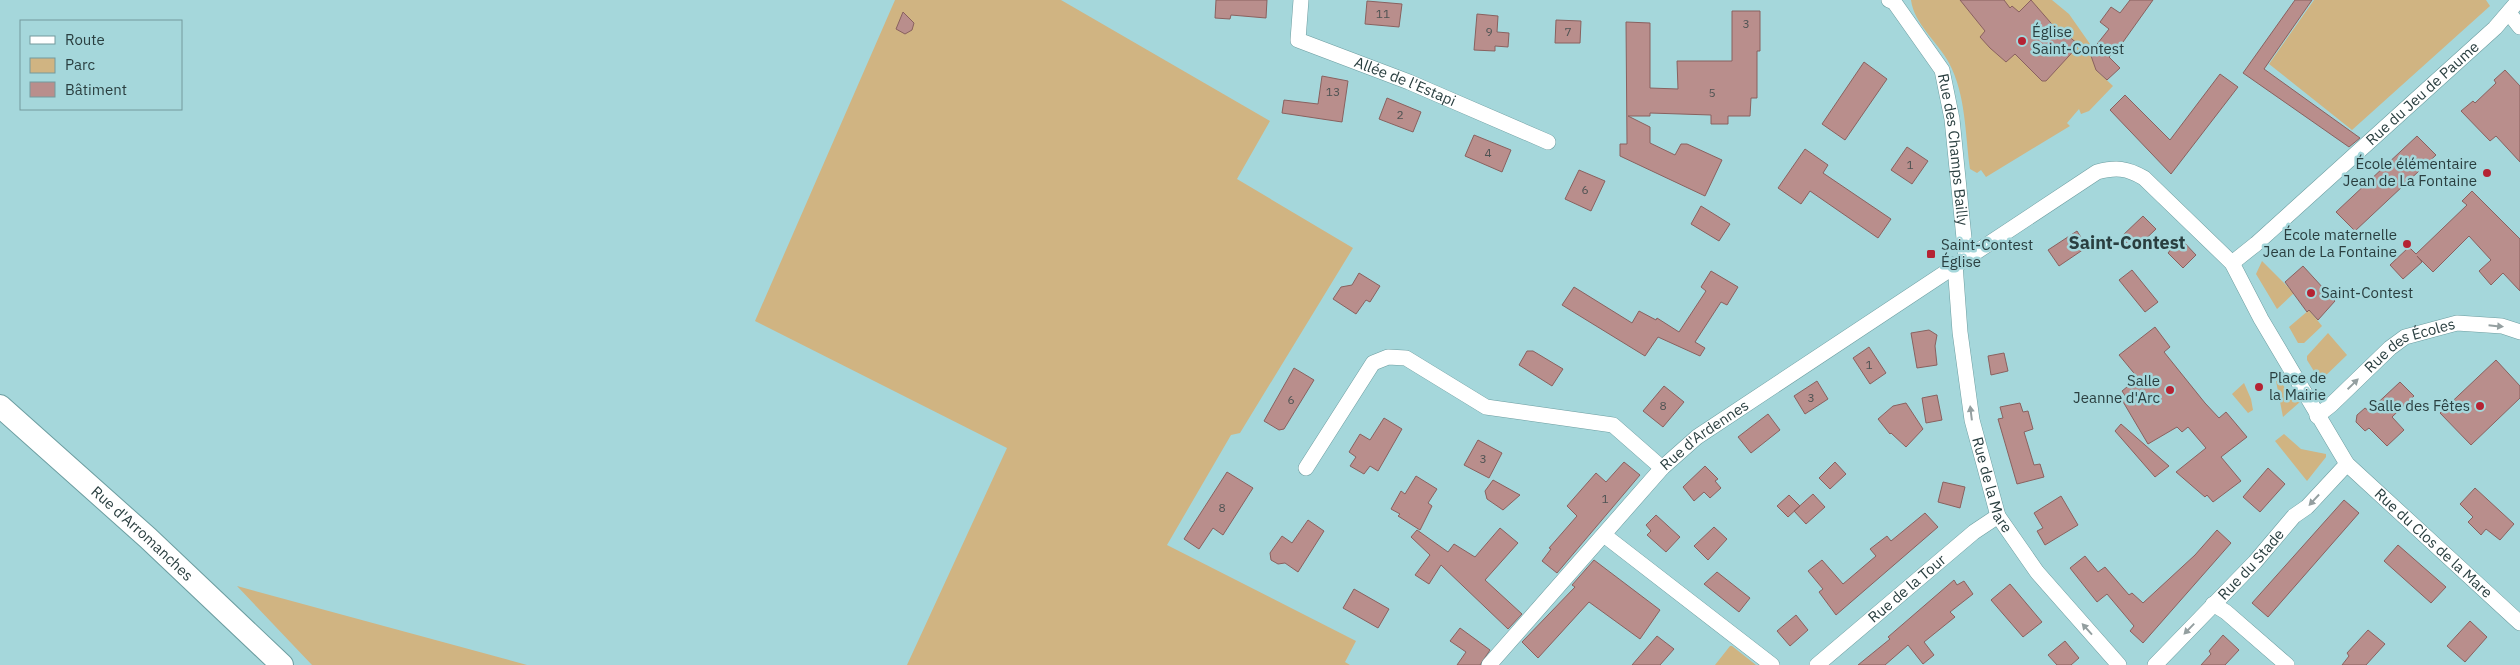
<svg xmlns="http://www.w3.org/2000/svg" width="2520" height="665" font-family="'IBM Plex Sans',sans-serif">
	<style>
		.green { fill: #d0b482 }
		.building { fill: #b98e8c; stroke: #89615f }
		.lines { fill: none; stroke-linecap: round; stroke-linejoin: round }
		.street-casing { stroke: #6c9da0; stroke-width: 16 }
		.secondary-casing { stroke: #6c9da0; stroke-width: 24 }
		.street { stroke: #fff; stroke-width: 15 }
		.secondary { stroke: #fff; stroke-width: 22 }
		.oneway { fill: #949fa0 }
		.poi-dot { fill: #b52333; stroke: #a5d7db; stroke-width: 2 }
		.labels { text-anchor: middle; stroke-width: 5; stroke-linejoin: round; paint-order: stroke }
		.number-label { font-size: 12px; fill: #4e5353 }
		.poi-label { font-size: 15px; fill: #2a3f40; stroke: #a5d7db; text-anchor: start }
		.street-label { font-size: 15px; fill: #2a3f40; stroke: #a5d7db }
		.quarter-label { font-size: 18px; font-weight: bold; fill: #2a3f40; stroke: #a5d7db }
	</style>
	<rect width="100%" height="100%" fill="#a5d7db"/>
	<path class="green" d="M895,0H1061L1270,121L1237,179L1353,248L1240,433L1231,435L1167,545L1356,641L1345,662L1350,665H907L1007,448L755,321Z
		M1911,0H2052L2069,14L2090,44L2096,70L2113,86L2089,111L2081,114L2079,109L2067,123L2070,126L1986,177L1981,170L1977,173L1970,169C1965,133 1966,95 1949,63C1938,42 1914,24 1911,0Z
		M2314,0H2486L2490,6L2352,130L2269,64Z
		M2262,261L2294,293L2277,309L2256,274Z
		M2309,310L2322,326L2304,343H2298L2289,327Z
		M2328,333L2347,355L2320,381L2307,360V356Z
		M2279,380L2290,394H2295L2300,402L2283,417L2276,381Z
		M2244,383L2251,399L2253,410L2248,413L2232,394Z
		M2284,434L2301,449L2326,454V457L2307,481L2275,441Z
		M237,586L527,665H312Z
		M1730,646H1732L1756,665H1715Z"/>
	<path class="building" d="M1216,0H1267L1266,18L1231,15L1230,19L1215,18Z
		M1960,0H2004L2010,8L2012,6L2019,12L2031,0L2057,30L2059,28L2079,45L2046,81H2042L2015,54L2006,62L1990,48L1980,37L1985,31Z
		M2130,0H2153L2123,42L2109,57L2120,68L2107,80L2096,70L2090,53L2109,29L2100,22L2111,7L2120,13Z
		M2295,0H2312L2264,69L2360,138L2349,147L2243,73Z
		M1367,1L1402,4L1399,27L1365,24Z
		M1732,11H1760V51H1757V98H1751L1750,116H1728V124H1711V115L1650,113V116H1628L1650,127V143L1675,155L1681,144H1687L1722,160L1705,196L1620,156V144H1627L1626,22L1650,23V88L1678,89L1677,61H1732Z
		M903,12L914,23L912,30L905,34L896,29Z
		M1477,14L1498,16L1497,32L1509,33L1508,47L1495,46V51L1474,50Z
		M1556,20L1581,21L1580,43H1555Z
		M1864,62L1887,79L1845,140L1822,124Z
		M2505,70L2520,86V162L2496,136L2490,141L2461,111L2473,101L2475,103L2496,83L2494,80Z
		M2220,74L2238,87L2171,174L2110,110L2125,95L2170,140Z
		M1322,76L1348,81L1342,122L1282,113L1284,100L1318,104Z
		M1387,98L1421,112L1413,132L1379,119Z
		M1474,135L1511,150L1502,172L1465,156Z
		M2417,136L2436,155L2355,231L2336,212Z
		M1907,147L1928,161L1912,184L1891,170Z
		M1805,149L1828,165L1823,173L1891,219L1878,238L1810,191L1801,204L1778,188Z
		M1579,170L1605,181L1591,211L1565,199Z
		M2472,191L2520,239V291L2503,273L2491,285L2479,271L2491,260L2469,236L2433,272L2417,256L2422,262L2403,279L2390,265L2409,247L2416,254L2467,205L2462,201Z
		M1701,206L1730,224L1719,241L1691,224Z
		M2143,216L2156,229L2134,250L2121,237Z
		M2077,231L2087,247L2059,266L2048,250Z
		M2180,238L2196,255L2183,268L2168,253Z
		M2303,266L2335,301L2318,320L2309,310L2307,312L2285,282Z
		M2132,270L2158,302L2145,312L2119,280Z
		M1711,271L1738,287L1727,305L1721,302L1695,342L1705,348L1700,356L1658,337L1645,356L1562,305L1574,287L1632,323L1639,311L1656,320L1657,318L1679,332L1706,291L1701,287Z
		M1359,273L1380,286L1370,302L1366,300L1356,314L1333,299L1341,287L1352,285Z
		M2155,327L2170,347L2164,352L2205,403L2219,418L2226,412L2247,437L2221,457L2241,481L2213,502L2207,495L2205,497L2176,472L2206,448L2188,427L2182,432L2177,427L2148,444L2122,400L2126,397L2122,391L2138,378L2119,355Z
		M1929,330L1937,335L1935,346L1937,365L1917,368L1911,333Z
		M1869,347L1886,373L1870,384L1853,358Z
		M1527,351H1533L1563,369L1552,386L1519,365Z
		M2004,353L2008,371L1991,375L1988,356Z
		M2496,360L2520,386V398L2471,445L2440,413Z
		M1294,368L1314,380L1284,429L1279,430L1264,421Z
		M1817,381L1828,399L1805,414L1794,396Z
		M2400,382L2414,396L2392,417L2404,430L2387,446L2369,428L2365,431L2356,422L2357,415L2365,408L2369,411Z
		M1664,386L1684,402L1663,427L1643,411Z
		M1937,395L1942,420L1926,423L1922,398Z
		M1906,403L1923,429L1906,447L1891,433L1890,434L1878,419L1893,406Z
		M2020,403L2023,412L2028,411L2033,429L2024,432L2034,465L2040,464L2044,477L2017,484L1998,419L2003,418L2000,407Z
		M1768,414L1780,430L1751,453L1738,437Z
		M1384,418L1402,429L1378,471L1370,466L1364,474L1350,466L1356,457L1349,452L1360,434L1370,440Z
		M2121,424L2169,466L2155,477L2115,431Z
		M1478,440L1502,453L1489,478L1464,465Z
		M1624,462L1640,475L1557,573L1542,561L1551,549L1549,548L1577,516L1567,506L1596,473L1606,482Z
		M1835,462L1846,474L1830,489L1819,478Z
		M1705,466L1718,479L1715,481L1721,488L1710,498L1704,492L1694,501L1683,487Z
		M2268,468L2285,484L2260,512L2243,497Z
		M1227,472L1253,488L1223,535L1213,528L1199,549L1184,539Z
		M1416,476L1437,489L1428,503L1432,506L1420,530L1398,516L1400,514L1391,509L1401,491L1405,494Z
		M1493,480L1520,495L1503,510L1487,499L1485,491Z
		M1943,482L1965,487L1960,508L1938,502Z
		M2475,488L2514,524L2500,540L2486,529L2481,535L2468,522L2473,517L2460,504Z
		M1813,494L1825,507L1806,524L1794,511Z
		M1789,495L1800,506L1788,517L1777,506Z
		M2061,496L2078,525L2045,545L2037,531L2043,528L2034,513Z
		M2344,500L2359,513L2268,617L2252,603Z
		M1925,513L1938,527L1836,615L1819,592L1823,589L1808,571L1822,560L1843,584L1876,556L1870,549L1887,536L1891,541Z
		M1656,515L1680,537L1666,552L1647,535L1651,531L1646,525Z
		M1308,520L1324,531L1298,572L1285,563L1278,564L1271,560L1270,553L1282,536L1292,543Z
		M1714,527L1727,539L1708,560L1694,546Z
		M1500,528L1518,543L1485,580L1522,614L1508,629L1441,565L1429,584L1415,575L1430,555L1411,537L1417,530L1448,552L1454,544L1475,557Z
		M2217,530L2231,543L2143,643L2130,631L2134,626L2107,594L2097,602L2070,568L2085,556L2098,572L2105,567L2129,595L2132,593L2143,603L2195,555Z
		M2398,545L2446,587L2431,603L2384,561Z
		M1594,560L1660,610L1640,639L1589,602L1538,658L1522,642L1575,587L1572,585Z
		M1717,572L1750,598L1739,612L1704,584Z
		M1954,580L1957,585L1964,581L1973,594L1950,612L1955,617L1924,642L1934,655L1923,664L1908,645L1885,665H1858L1890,639L1888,637Z
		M2010,584L2042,622L2023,637L1991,600Z
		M1354,589L1389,609L1378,628L1343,608Z
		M1796,615L1808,630L1790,646L1777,631Z
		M2470,621L2487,637L2465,662L2447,646Z
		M1460,628L1490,650L1480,665H1457L1466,652L1450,641Z
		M2368,630L2385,644L2366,665H2342L2349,656L2347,653Z
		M2223,635L2239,650L2225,665H2201L2211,654L2209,651Z
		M1657,636L1674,649L1660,665H1632Z
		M2065,641L2079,658L2071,665H2057L2048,655Z"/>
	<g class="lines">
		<g class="street-casing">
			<g id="street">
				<path id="s1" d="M1301,0L1298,40L1409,82L1548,142"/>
				<path id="s2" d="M1889,0L1894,2L1942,70L1952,119L1966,258"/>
				<path d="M2509,13L2520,27"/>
				<path id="s3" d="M2232,263L2256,244L2495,28L2519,0"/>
				<path id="s4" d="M1955,264L1960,332L1972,420L1998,516L2037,572L2119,665"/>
				<path id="s5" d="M2317,416L2331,405L2390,348L2405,337L2457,323L2502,326L2520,332"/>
				<path d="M1306,468L1373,363L1388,357L1406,358L1486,407L1613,425L1662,468"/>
				<path d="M1604,535L1772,665"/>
				<path d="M2213,604L2226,612L2287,665"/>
				<path id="s6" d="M1489,665L1662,468L1697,437L2097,172C2116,167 2127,168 2144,178L2232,263L2261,319L2347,464L2520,623"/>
				<path id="s7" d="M1817,665L1974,532L1998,516"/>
				<path id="s8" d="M2155,665L2255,562L2294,516L2307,507L2347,464"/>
			</g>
		</g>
		<g class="secondary-casing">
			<g id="secondary">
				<path id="s9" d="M0,406L148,538L282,665"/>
			</g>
		</g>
		<use href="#street" class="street"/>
		<use href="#secondary" class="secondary"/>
	</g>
	<defs><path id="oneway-solid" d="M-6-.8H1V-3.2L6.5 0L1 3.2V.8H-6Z" transform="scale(1.25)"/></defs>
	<g class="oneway">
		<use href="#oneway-solid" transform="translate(2496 326) rotate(6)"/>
		<use href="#oneway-solid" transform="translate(2353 384) rotate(-44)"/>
		<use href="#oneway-solid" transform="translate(1971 413) rotate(-97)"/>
		<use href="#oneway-solid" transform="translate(2314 500) rotate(133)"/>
		<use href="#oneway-solid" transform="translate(2087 629) rotate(-132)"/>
		<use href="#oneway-solid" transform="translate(2189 629) rotate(134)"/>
	</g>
	<g class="poi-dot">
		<circle cx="2022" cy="41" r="5"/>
		<circle cx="2487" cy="173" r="5"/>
		<circle cx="2407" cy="244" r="5"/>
		<rect x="1926" y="249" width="10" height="10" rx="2.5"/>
		<circle cx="2311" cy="293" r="5"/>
		<circle cx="2259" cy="387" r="5"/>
		<circle cx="2170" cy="390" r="5"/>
		<circle cx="2480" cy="406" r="5"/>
	</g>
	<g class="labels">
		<g class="number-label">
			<text x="1383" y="18">11</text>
			<text x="1746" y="28">3</text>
			<text x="1489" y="36">9</text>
			<text x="1568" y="36">7</text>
			<text x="1333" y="96">13</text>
			<text x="1712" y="97">5</text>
			<text x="1400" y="119">2</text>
			<text x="1488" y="157">4</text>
			<text x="1910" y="169">1</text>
			<text x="1585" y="194">6</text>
			<text x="1869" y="369">1</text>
			<text x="1811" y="402">3</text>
			<text x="1291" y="404">6</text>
			<text x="1663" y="410">8</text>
			<text x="1483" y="463">3</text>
			<text x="1605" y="503">1</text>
			<text x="1222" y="512">8</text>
		</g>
		<g class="poi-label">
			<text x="2032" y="37">Église<tspan x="2032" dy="17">Saint-Contest</tspan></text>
			<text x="2477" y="169" text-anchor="end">École élémentaire<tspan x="2477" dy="17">Jean de La Fontaine</tspan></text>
			<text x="2397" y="240" text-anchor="end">École maternelle<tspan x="2397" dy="17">Jean de La Fontaine</tspan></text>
			<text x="1941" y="250">Saint-Contest<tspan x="1941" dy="17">Église</tspan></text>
			<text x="2321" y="298">Saint-Contest</text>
			<text x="2269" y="383">Place de<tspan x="2269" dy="17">la Mairie</tspan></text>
			<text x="2160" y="386" text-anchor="end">Salle<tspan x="2160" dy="17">Jeanne d'Arc</tspan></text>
			<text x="2470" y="411" text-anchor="end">Salle des Fêtes</text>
		</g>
		<g class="street-label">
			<text dy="5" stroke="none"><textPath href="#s1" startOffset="155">Allée de l'Estapi</textPath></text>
			<text dy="5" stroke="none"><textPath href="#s3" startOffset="255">Rue du Jeu de Paume</textPath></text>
			<text dy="5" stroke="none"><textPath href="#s2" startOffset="169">Rue des Champs Bailly</textPath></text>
			<text dy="5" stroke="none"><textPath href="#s5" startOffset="119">Rue des Écoles</textPath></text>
			<text dy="5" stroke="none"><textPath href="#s6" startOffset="316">Rue d'Ardennes</textPath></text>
			<text dy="5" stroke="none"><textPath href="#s4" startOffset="225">Rue de la Mare</textPath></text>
			<text dy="5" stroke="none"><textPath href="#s9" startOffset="191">Rue d'Arromanches</textPath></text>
			<text dy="5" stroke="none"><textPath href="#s6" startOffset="1309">Rue du Clos de la Mare</textPath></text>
			<text dy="5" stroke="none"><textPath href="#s8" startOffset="139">Rue du Stade</textPath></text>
			<text dy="5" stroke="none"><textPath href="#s7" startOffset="118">Rue de la Tour</textPath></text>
		</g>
		<g class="quarter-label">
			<text x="2127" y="249">Saint-Contest</text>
		</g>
	</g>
	<rect x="20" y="20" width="162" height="90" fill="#a5d7db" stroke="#749a9d"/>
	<rect x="30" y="36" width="25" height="8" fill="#ffffff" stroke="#749a9d"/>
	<text x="65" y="45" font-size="15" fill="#2a3f40">Route</text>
	<rect x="30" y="58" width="25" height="15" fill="#d0b482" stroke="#749a9d"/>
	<text x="65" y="70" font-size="15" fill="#2a3f40">Parc</text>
	<rect x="30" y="82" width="25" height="15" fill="#b98e8c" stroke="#749a9d"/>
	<text x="65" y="95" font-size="15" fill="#2a3f40">Bâtiment</text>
</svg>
